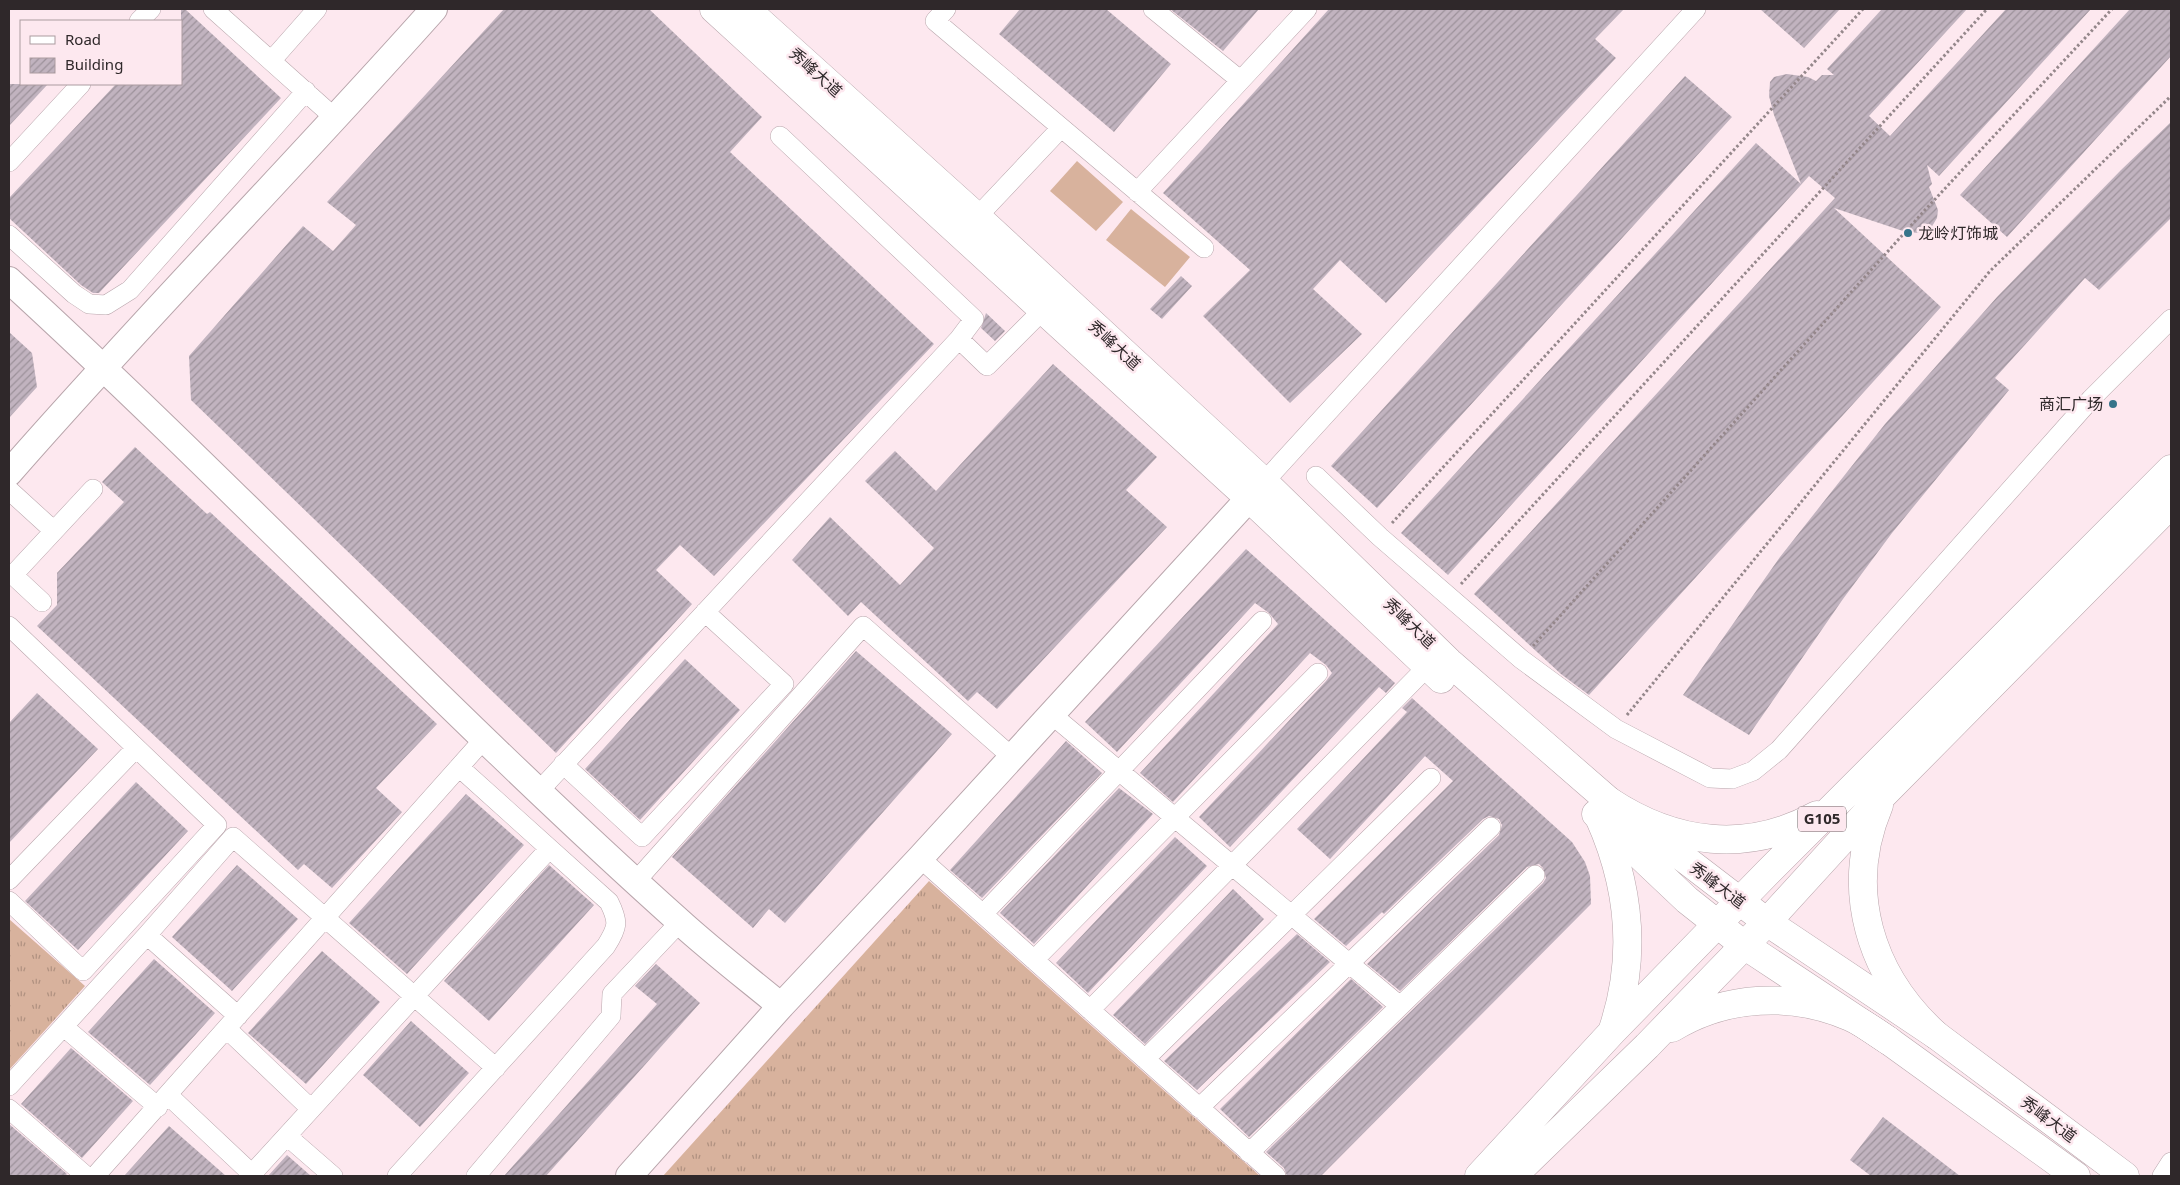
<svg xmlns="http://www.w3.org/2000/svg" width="2180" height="1185" font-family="'Noto Sans','Noto Sans SC',sans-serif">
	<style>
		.grass { fill: url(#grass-tufts) }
		.garden { fill: #d8b29d }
		.building { fill: url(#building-hatch) }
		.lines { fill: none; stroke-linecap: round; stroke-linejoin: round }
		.street-casing { stroke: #b8a5ab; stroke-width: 20 }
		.secondary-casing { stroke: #b8a5ab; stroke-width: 28 }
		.primary-casing { stroke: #b8a5ab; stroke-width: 29 }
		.highway-casing { stroke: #b8a5ab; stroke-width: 29 }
		.path { stroke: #95878b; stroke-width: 3; stroke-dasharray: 2.5 2.5; stroke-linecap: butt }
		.street { stroke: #fff; stroke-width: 19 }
		.secondary { stroke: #fff; stroke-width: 26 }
		.primary { stroke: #fff; stroke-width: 28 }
		.highway { stroke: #fff; stroke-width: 28 }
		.poi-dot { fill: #36748a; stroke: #fde8ef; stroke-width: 2 }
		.labels { text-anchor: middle; stroke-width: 5; stroke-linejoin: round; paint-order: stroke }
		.shield { fill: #fde8ef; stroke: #6d6265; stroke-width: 1 }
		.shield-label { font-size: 15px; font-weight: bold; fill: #2f282a }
		.street-label { font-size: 16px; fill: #2f282a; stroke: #fde8ef }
		.poi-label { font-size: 16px; fill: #2f282a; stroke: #fde8ef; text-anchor: start }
	</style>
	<defs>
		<pattern id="grass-tufts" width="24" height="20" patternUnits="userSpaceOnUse" patternTransform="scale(1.25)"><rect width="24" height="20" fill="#d8b29d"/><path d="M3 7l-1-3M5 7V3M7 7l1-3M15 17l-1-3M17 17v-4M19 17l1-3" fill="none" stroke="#b09180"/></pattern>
		<pattern id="building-hatch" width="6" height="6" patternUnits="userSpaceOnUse" patternTransform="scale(1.25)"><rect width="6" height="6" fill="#c1b3bf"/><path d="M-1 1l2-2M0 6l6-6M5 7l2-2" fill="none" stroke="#9d929b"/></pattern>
	</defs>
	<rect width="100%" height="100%" fill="#fde8ef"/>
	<path class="grass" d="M929,881L1260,1176H663Z
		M9,919L85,986L9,1070Z"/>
	<path class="garden" d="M1077,161L1123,202L1096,231L1050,191Z
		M1131,209L1190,257L1165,287L1106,240Z"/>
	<path class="building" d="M181,9H185L281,98L99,293H93L81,285L9,218V198L116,84H181Z
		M504,9H649L762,117L730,152L934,344L714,576L680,545L656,570L692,604L556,753L191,400L189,356L303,226L333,251L356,225L327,202Z
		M1020,9H1106L1171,64L1114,132L999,34Z
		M1170,9H1259L1223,51Z
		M1329,9H1624L1595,39L1616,58L1386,303L1340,260L1313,289L1362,334L1290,403L1203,316L1250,270L1163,193Z
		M1760,9H1840L1804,48Z
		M1882,9H1967L1869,116L1890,136L2006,9H2091L1939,176L1927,165L1932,184L1929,187L1938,210L1937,218L1931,228L1919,233L1906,232L1834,208L1941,307L1589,695L1561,674L1474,594L1835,198L1809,176L1448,575L1401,533L1756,143L1801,184L1774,115L1769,96L1770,82L1774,77L1787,74L1808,77L1816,81L1822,75H1834L1827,69Z
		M2130,9H2171V56L2007,237L1960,195Z
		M1685,76L1732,117L1377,508L1331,466Z
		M9,84H48L9,126Z
		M2171,122V218L2099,290L2085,278L1995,378L2009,390L1892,533L1843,599L1749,735L1683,695L1780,557L1885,424L1997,297L2121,170Z
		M1181,276L1192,286L1162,319L1150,309Z
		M986,313L1005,331L995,341L981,328Z
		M9,332L32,353L37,387L9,418Z
		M1053,364L1157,457L1126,490L1167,527L997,709L977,692L968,701L861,602L848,616L792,560L830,517L900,585L934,548L865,481L895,451L936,491Z
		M135,447L207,514L210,512L437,724L376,788L402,812L332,888L304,864L298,870L37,626L57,605V573L124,502L102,482Z
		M1246,549L1395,683L1386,693L1379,687L1230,847L1199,817L1326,681L1332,673L1326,665L1310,653L1173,802L1140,773L1278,624L1269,613L1255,603L1117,752L1085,722Z
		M856,651L952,734L785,923L769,909L753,928L672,857Z
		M685,659L740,710L640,820L585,769Z
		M37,693L98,749L9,843V723Z
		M1412,698L1572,842L1585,862L1590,876L1591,904L1321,1176H1287L1284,1168L1266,1152L1543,883L1546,878L1543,868L1539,864L1527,867L1400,991L1367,964L1499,835L1502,825L1499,819L1489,816L1483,819L1384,914L1382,912L1346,946L1314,919L1453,781L1425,756L1330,859L1297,829L1407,712L1402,708Z
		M1066,741L1102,773L982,898L950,870Z
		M136,782L188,831L78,950L25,901Z
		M1119,788L1153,814L1034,944L1000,913Z
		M466,794L524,845L407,974L349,923Z
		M1175,837L1207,866L1088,993L1056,963Z
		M237,865L298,919L232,991L172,937Z
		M549,865L594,905L489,1021L444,981Z
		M1233,889L1264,919L1145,1044L1113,1015Z
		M1297,934L1330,962L1197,1090L1164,1061Z
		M322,951L380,1002L306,1084L248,1033Z
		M154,959L215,1013L150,1085L88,1032Z
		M656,964L700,1003L546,1176H504L657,1004L635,986Z
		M1351,979L1383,1007L1249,1137L1220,1109Z
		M411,1021L469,1073L420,1127L363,1075Z
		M71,1048L133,1101L82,1158L21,1104Z
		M1883,1117L1960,1176H1871L1850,1160Z
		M9,1124L67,1174L65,1176H9Z
		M169,1126L226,1176H124Z
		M287,1155L311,1176H268Z"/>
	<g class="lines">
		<g class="street-casing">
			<path id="street" d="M213,9L336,119
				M946,9L935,21L1204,248
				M1153,9L1240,80
				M139,21L151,9
				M272,60L317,9
				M780,136L974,319L959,339
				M9,162L81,84
				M1137,192L1307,9
				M977,217L1061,128
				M9,235L74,294L89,304L106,305L130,290L306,91
				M1316,476L1380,537L1521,659L1616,729L1710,778L1732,779L1753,771L1779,750L2091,399L2171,319
				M1264,482L1696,9
				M9,490L54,531
				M42,602L13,575L93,489
				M9,626L217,825L83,971L9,901
				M1051,714L1400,1006
				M563,764L642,837L784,684L705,612
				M539,791L959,339L987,366L1043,310
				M920,858L1276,1176
				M9,880L136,748
				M636,881L863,626L1012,757
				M983,914L1262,621
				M147,935L238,1016
				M1034,960L1318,673
				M1090,1010L1427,667
				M64,1027L158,1107
				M227,1029L311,1109
				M1145,1059L1431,778
				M9,1086L147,935L233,837L496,1068
				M168,1095L252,1174
				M1199,1108L1491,827
				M9,1109L86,1176
				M287,1136L333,1176
				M1249,1153L1535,875
				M95,1176L484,739
				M250,1176L549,849
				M397,1176L606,946C618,927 619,922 609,902L459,767
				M476,1176L611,1016L612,994L680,922
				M2162,1176L2171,1162"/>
		</g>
		<g class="secondary-casing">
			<path id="secondary" d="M9,280C237,489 449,715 679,921C712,951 747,978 781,1006
				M9,473C147,315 295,165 434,9
				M629,1176L781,1006L920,858L1264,482"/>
		</g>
		<g class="primary-casing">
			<path id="primary" d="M714,9L1248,497L1441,679
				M746,9L977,217L1264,482L1449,662L1609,801L1767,922L1936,1035L2125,1176
				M1596,814L1687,900L1744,945L1889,1041L2076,1176"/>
		</g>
		<g class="highway-casing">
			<path id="highway" d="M1609,801C1674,844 1747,854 1817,815
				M1879,805C1843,890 1870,975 1936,1035
				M1599,817C1630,886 1637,957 1613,1029
				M1672,1028C1726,995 1793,992 1850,1017C1864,1023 1877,1033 1889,1041
				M1479,1176L1612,1032L1768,872L2171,469
				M1513,1176L1647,1046L1767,922L1883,795L2171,504"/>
		</g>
		<path class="path" d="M1392,523L1863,9
			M1461,584L1987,9
			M1533,646L1925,210L2112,9
			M1627,715L1990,271L2171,96"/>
		<use href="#street" class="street"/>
		<use href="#secondary" class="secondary"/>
		<use href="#primary" class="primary"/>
		<use href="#highway" class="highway"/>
	</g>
	<g class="poi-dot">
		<circle cx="1908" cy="233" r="5"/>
		<circle cx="2113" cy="404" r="5"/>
	</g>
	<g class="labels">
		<rect class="shield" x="1798" y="806.5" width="48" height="25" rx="4"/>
		<g class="shield-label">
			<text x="1822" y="824">G105</text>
		</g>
		<g class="street-label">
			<text transform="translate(816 72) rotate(42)" y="6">秀峰大道</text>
			<text transform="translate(1115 345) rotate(43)" y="6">秀峰大道</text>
			<text transform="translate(1410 623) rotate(44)" y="6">秀峰大道</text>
			<text transform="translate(1718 885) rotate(37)" y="6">秀峰大道</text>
			<text transform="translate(2049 1119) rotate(37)" y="6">秀峰大道</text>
		</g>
		<g class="poi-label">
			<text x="1918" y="239">龙岭灯饰城</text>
			<text x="2103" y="410" text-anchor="end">商汇广场</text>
		</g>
	</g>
	<rect width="2180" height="1185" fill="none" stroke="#2f282a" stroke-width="20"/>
	<rect x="20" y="20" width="162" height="65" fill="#fde8ef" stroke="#ab9ba0"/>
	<rect x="30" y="36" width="25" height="8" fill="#ffffff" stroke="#ab9ba0"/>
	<text x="65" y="45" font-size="15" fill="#2f282a">Road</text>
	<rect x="30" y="58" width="25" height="15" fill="url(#building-hatch)" stroke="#ab9ba0"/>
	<text x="65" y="70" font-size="15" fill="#2f282a">Building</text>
</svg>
